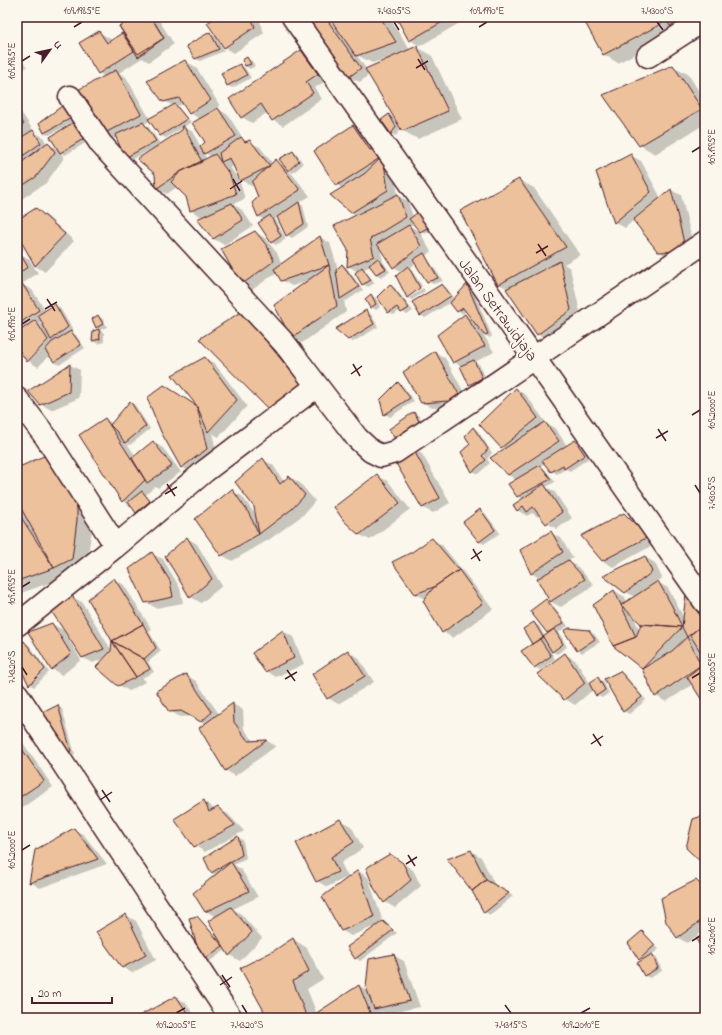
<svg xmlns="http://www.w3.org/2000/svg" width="722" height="1035" font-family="'Indie Flower',sans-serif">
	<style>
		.shadow { fill: #0003; fill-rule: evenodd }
		.building { fill: #edc19c; stroke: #4a1f2b }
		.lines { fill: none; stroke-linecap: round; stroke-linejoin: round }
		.street-casing { stroke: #4a1f2b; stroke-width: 25 }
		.street { stroke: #fbf7ec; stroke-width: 22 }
		.ticks { fill: none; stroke: #4a1f2b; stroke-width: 1.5 }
		.labels { text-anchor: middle; stroke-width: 4; stroke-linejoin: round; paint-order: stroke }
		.street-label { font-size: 16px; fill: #4a1f2b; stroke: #fbf7ec }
		.neatline { fill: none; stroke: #4a1f2b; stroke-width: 1.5 }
		.ticks-label { font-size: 10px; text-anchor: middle; fill: #4a1f2b }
	</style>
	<rect width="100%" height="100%" fill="#fbf7ec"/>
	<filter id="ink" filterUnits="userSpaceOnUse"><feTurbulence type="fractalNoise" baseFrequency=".025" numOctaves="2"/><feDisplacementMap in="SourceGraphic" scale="8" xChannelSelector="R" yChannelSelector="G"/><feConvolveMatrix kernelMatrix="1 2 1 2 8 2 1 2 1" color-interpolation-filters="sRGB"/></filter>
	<g filter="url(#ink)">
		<path class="shadow" d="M135,17H157L174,44L149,62L142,58L119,73L126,77L150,119L173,106L164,101L185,61L196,67L220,106L217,108L228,115L244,140L260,147L273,164L276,161L286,167L293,152L298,155L303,164L293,173L289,170L310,196L299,203L303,206L308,227L292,238L287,235L278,217L275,219L286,239L276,245L271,242L265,220L259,217L253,203L260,197L254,185L251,186L241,180L235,166L230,167L240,182L245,199L233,204L242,210L253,226L224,245L214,239L199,219L202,217L190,210L186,196L177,187L167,194L157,189L154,148L130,160L125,157L117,138L114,139L104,133L105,77L99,73V32L109,38L112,41L122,35L128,38ZM184,104L190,113L200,119L207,142L201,148L193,132L184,127L191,122L177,106ZM150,121L161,136L166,138L183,127V131L161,145L148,126L144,124ZM203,152L212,157L207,160Z
			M218,17H262L260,21L264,33L234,53L224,47Z
			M308,17H389L410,50L417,47L432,56L462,119L418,139L403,131L398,122L397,123L400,130L396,136L392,134L383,120L389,115L396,120L369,75L360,82L349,77ZM357,55L372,63L386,59L387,60L366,69Z
			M398,17H470L420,46L410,40Z
			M583,17H705L685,33L671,25L675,32L618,63L603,54Z
			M210,34L217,37L224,51L200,61L195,58Z
			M301,51L311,57L327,80L315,88L322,99L283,126L273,120L268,112L252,123L242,117Z
			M17,52L27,67L17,74Z
			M247,59L252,61L255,66L250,69L245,66Z
			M240,65L245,68L251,78L232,88L227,85Z
			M673,66L688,74L705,101V124L655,154L640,145Z
			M66,104L94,138L65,155L61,153L64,158L46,183L20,200L17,199V106L33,130L32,131L43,137L47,144L59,149L68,125L49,135L44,133Z
			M353,127L363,132L393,163L398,196L408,201L413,217L438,227L425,234L414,224L410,226L420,232L431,252L426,256L443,281L433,284L428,281L416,263L410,268L422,286L409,296V298L423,288L425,291L412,300L408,298L397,276L402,272L394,267L380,247L383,262L390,272L381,277L376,274L372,266L364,269L375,283L368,287L363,284L356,273L358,272L348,266L357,216L332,195L342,188L337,185Z
			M630,155L641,161L661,198L671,190L681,195L696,256L669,257L658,251L634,220L625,228L615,222Z
			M519,180L534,188L580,255L564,264L570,268L581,316L548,340L538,334L508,289L499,284L461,212Z
			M36,209L46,215L74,241L45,272L35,266L24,241L17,232V221Z
			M17,213L20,217L17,219Z
			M255,232L265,238L277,253L282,264L320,237L330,243L338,269L343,265L347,268L363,290L346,301L344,300L346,312L302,343L292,337L308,281L292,286L281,280L277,272L252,290L242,284Z
			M17,239L24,249L19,253L29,259L38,273L22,284L32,290L46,311L55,305L60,308L73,330L70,332L76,335L85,348L59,365L54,362L50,355L38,367L28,361L17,345ZM42,321L45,327L39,323Z
			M390,285L395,288L413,311L407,315L400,310L394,315L389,312Z
			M442,285L447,288L455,299L468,286L472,288L492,336L490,338L483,334L494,352L475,362L479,364L487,381L475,387L470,384L462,367L454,362L465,315L473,320L466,311L463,314L458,311L451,302L425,318L421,315Z
			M371,295L376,298L380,307L376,310L371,307Z
			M366,312L371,314L378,327L353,342L348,339Z
			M98,316L103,319L107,327L100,330L104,333V342L98,344L93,341L94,332L100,329L96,327Z
			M257,321L320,399L288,420L273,412Z
			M435,352L445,358L471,405L432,408L422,402Z
			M205,358L215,364L247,406L219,437L212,433L217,454L192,473L182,467L174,393L199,408Z
			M70,365L80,370L79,398L51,410L41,404Z
			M398,383L403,386L414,401L390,417L385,414Z
			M516,389L526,395L547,424L556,429L567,446L575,442L579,444L589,458L570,471L566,469L557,474L552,471L545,463L540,466L545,469L555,482L546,487L554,491L572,518L557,529L547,523L541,515L538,517L532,513L527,516L517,510L523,499L518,496L517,480L508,475L506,449L502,447Z
			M130,402L135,405L150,429L130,445L127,443L136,457L153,442L163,448L181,472L158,488L155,486L146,495L154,504L142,515L123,501L80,435L105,419L113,424Z
			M414,413L419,416L425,426L396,438Z
			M474,428L478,431L492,453L487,459L490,463L478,474L473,471L472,444Z
			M412,448L422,454L450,503L433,513L423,508L395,461Z
			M46,456L92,529L86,567L69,576L21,593L17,590V470Z
			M263,460L273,465L284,482L290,477L300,483L315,501L303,515L270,539L232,561L222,555L232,491L242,496L257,517Z
			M377,476L388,481L410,509L370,540L360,535L345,520Z
			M480,511L485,513L500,533L484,544L480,542L465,522Z
			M624,514L634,520L657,543L613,567L603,561Z
			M551,533L561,538L573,558L568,561L578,567L594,585L561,607L551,602L538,579L540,578L532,574L521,550Z
			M187,538L197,544L222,586L201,603L191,597Z
			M432,539L442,545L493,609L453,638L443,632L426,600L415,593L413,553Z
			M152,554L163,559L180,588L183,603L156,608L146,602Z
			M645,557L655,563L662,578L657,582L668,588L684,618L687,596L691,598L705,619V703L693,684L666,702L656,696L643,668L614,645L594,606L615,591L625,597L627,603L635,597L626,592ZM633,614L642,623L639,630Z
			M114,579L124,585L152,630L149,632L161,651L148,662L154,672L142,678L145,682L129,691L119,685L105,658L93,663L82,657L72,597L82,602L112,651L113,641Z
			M546,601L551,603L568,626L559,632L567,647L557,654L550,650L555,659L540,670L535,667L534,644L524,629L534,623L539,626L545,637L549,634L531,612Z
			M52,624L63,630L81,660L62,675L52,669Z
			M283,631L293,637L304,664L276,677L266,671Z
			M589,631L594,634L600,642L582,653L578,650Z
			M24,642L29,645L49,672L34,687L29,684L17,660V646Z
			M348,652L358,657L374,682L338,704L328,698Z
			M565,654L575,660L590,683L598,679L603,681L609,693L602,698L597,695L594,689L575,705L565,699L539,674Z
			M620,672L625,675L646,700L629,714L624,711Z
			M186,675L196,681L219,714L233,704L243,710L244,729L254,741H267L276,746L235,776L225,770L206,724L192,716L180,717L170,711Z
			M58,706L62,709L75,754L68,756Z
			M17,734L53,787L20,809L17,807Z
			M204,801L215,810L218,808L228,814L244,831L205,852L195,846Z
			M340,820L351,826L363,848L341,863L348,877L327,887L317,881Z
			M74,829L84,835L107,864L40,888L30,882Z
			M238,837L243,840L246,858L234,865L241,869L258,897L233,909L241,914L262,938L240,961L230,955L226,950L207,963L202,960L196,917L220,939L216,917L206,911L216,875L211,873Z
			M471,851L481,857L496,887L513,896L490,915L485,912L472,891Z
			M390,855L413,870L421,886L395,908L385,902Z
			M358,871L368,877L383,922L397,933L360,961L356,958L378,925L351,936L341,930L323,898Z
			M696,881L705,887V930L687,943L677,937Z
			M126,915L136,921L156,960L132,973L122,967Z
			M642,932L659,949L652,955L657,958L662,971L650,978L645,976L639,964L643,961L640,959Z
			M293,939L307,948L323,979L307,989L317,1014L359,986L369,991L393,955L404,961L420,1007L385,1014L381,1011L383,1018H270L276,951Z
			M176,997L186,1003L196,1018H137Z"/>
		<path class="building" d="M151,17L164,38L138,54L119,26L133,17Z
			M151,17L164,38L138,57L119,26L133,17Z
			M216,17H251L255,27L224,48L207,23Z
			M307,17H325L361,68L349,77Z
			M329,17H380L396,42L356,56Z
			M396,17H451L409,41Z
			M582,17H657L661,24L603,55Z
			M665,17H683L670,26Z
			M99,31L107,43L122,33L134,51L98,74L79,43Z
			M210,32L219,49L195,59L186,46Z
			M417,46L448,111L402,131L365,69Z
			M301,50L318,74L306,82L313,93L272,121L261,104L241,118L229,99Z
			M247,57L251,64L245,66L242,60Z
			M185,60L211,100L189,114L179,98L163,102L147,81Z
			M240,64L247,75L227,86L221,73Z
			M673,65L702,109L639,146L603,95Z
			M116,70L141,114L103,134L72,93Z
			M66,103L75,116L44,133L39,123Z
			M175,104L187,119L160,136L148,119Z
			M218,108L236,136L204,154L200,147L205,142L192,123Z
			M17,114L24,124L17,129Z
			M389,114L396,127L391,134L381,120Z
			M79,119L90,135L60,153L50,137Z
			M143,122L156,141L125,158L115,135Z
			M183,125L202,162L180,172L156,189L155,174L137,159L182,130Z
			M353,125L370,150L378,148L383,156L336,186L314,151Z
			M33,130L41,143L17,160V140Z
			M241,137L245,142L250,140L270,166L240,181L230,158L221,162L219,153Z
			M48,142L55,152L36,177L17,189V166Z
			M705,145V157L699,148Z
			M293,151L299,161L288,171L279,159Z
			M215,154L230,175L236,194L190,211L186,197L171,182L180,172Z
			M631,154L651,192L614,223L596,172Z
			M383,156L388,190L351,213L330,195L364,174Z
			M276,159L300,190L258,217L252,203L258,197L252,182Z
			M519,179L566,247L498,285L460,211Z
			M671,189L686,251L658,252L633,220Z
			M398,194L406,217L370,239L374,256L347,267L348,250L334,226Z
			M299,202L304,224L286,236L277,217Z
			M232,203L243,220L213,239L197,219Z
			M425,207L434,224L420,232L409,219Z
			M36,208L65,234L35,266L17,234V220Z
			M270,215L281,236L271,243L258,223Z
			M409,225L421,246L393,268L377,244Z
			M255,231L267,246L274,261L241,285L221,249Z
			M320,236L329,265L281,281L274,269Z
			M19,252L28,267L17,274V253Z
			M424,253L438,278L427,282L413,260Z
			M378,258L386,269L376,274L369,265Z
			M560,261L571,310L537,335L506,289Z
			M342,264L359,287L340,299L336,270Z
			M329,265L337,306L291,338L274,305Z
			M408,266L420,288L407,298L396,276Z
			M362,267L371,280L362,285L355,273Z
			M21,282L39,310L17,325V285Z
			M390,284L409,308L401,313L397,307L388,313L377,297Z
			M442,284L451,296L420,316L412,302Z
			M467,284L488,334L484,335L463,308L457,312L450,303Z
			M371,294L376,304L370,308L365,299Z
			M55,304L68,327L51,340L38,315Z
			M366,310L374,324L348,340L335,329Z
			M242,311L306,390L272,413L199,339Z
			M465,314L485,346L453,363L437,335Z
			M98,315L103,324L96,328L92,319Z
			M35,320L48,340L27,362L17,347V333Z
			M99,329L100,339L92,341L93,331Z
			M71,331L81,345L54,362L45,350L52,342Z
			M435,351L462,400L421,403L403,372Z
			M205,357L237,400L208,432L197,406L172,375Z
			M474,360L482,378L469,385L460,366Z
			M70,364L69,392L40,405L28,391Z
			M398,382L410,398L384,415L380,400Z
			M164,385L197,406L207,449L181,468L161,432L147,398Z
			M516,388L538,418L501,448L479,424Z
			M130,401L146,426L125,443L117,432L110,425Z
			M414,412L420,423L395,439L389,429Z
			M105,418L145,480L122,502L79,435Z
			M545,422L559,441L508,475L490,458Z
			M473,427L488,449L482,456L486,460L472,472L461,452L470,444L465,436Z
			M575,440L585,455L564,469L563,465L551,472L542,461Z
			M153,441L172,466L147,483L132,458Z
			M412,447L440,498L422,508L394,460Z
			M46,455L77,491V520L72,559L54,568L17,501V468Z
			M263,458L280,484L289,476L305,495L292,509L259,534L254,507L235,482Z
			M540,465L551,479L517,497L508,484Z
			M377,474L400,503L359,535L344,521L334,507Z
			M544,484L562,512L546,524L533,507L527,512L523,506L517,511L513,505Z
			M232,489L248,512L259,534L221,556L195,519Z
			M142,491L150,501L136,513L128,502Z
			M480,509L495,530L479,542L463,522Z
			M17,511L54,568L17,581Z
			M624,513L648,537L602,561L581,536Z
			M551,531L563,552L531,574L520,550Z
			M187,537L212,579L190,598L165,556Z
			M432,538L459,570L434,587L415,594L392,562L412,552Z
			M152,552L170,581L173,597L145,603L129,569Z
			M645,556L652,572L625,593L603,576Z
			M568,560L585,579L550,602L537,579Z
			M459,570L483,603L442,633L423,601L434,587Z
			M114,578L143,624L112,641L88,599Z
			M658,581L672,606L682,627L641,624L621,605Z
			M614,590L636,637L613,646L593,605Z
			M686,594L705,623L687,637L682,627Z
			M72,595L104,649L82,658L50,609Z
			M546,599L564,623L547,633L530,611Z
			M534,622L543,637L532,644L523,629Z
			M52,623L71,654L51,670L28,632Z
			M705,623V659L690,635Z
			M143,624L156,648L144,659L112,641Z
			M641,624L682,627L642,669L613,646L636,637Z
			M569,628L589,630L595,639L577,651L564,631Z
			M554,629L563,644L552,652L543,637Z
			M283,630L294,658L265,672L252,653Z
			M687,637L701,665L655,697L642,669L672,651Z
			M540,639L551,656L534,668L521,651Z
			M24,641L45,669L29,685L17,662V645Z
			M112,641L144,659L150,669L136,677Z
			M112,641L136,677L118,686L96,667L111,651Z
			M348,650L365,676L327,699L312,674Z
			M565,653L585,683L564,700L537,674Z
			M705,662V705L687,677Z
			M620,671L642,697L623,712L604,679Z
			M186,674L212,712L201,722L181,711L169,712L156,691Z
			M598,677L605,690L596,696L589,683Z
			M233,703L234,722L248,741L267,740L225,771L199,728Z
			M58,705L71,751L62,754L36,716Z
			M17,742L44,781L17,799Z
			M204,800L209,812L218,807L235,825L194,847L174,819Z
			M705,815V866L686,848L693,819Z
			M340,819L354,842L331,857L338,872L316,882L296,843Z
			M74,828L98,859L29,883L35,850Z
			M238,836L242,855L211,873L204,858Z
			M471,850L486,880L472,891L447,859Z
			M390,854L403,863L411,880L384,903L374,888L366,868Z
			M231,862L249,891L205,912L193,893Z
			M358,870L374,917L341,931L322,897Z
			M486,880L509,893L484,913L472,891Z
			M696,880L705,889V918L677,938L666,922L661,898Z
			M231,907L252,932L229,956L208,921Z
			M126,914L146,955L122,968L96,932Z
			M197,916L223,946L201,961L189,918Z
			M383,921L393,930L355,959L347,947Z
			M642,931L655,945L639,960L628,943Z
			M705,934V954L696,939Z
			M293,938L309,971L293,981L307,1018H268L240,968L275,950Z
			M394,954L410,1001L374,1009L366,987L369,959Z
			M652,954L658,968L644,976L637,963Z
			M359,985L371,1015L367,1018H309Z
			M176,996L191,1018H135Z"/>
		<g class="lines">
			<g class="street-casing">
				<path id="street" d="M293,17C431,212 569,406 705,602
					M648,56L705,19
					M70,97L101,144L285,344L357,438L371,451L381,456L395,452L705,242
					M17,399L46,437L116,546
					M17,625L116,546L205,471L317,386
					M17,694L231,1018"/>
			</g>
			<use href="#street" class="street"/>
		</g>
	</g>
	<path class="ticks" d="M394,22L399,30M657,22L663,30M74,27L82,22M479,27L487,22M418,59L425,70M22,61L30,56M416,68L428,61M692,152L700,147M233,179L240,191M230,189L242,181M538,244L546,256M536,253L548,246M47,299L55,311M45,309L57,302M22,324L30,319M353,364L360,376M351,374L362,366M692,415L700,410M658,429L666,441M656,438L668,431M167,484L175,496M695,485L700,493M165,494L177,487M473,549L480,561M471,559L482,551M22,587L30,582M22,667L27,675M287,670L295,681M692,678L700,673M285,679L297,672M593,734L601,746M591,744L603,736M102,790L110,802M100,800L112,792M22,850L30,845M408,855L415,866M406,864L417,857M692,941L700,936M222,975L230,987M220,985L232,977M242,1005L247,1013M505,1005L511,1013M176,1013L185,1008M581,1013L590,1008"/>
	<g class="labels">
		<g class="street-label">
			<text transform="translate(499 309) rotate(54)" y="6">Jalan Setrawidjaja</text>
		</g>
	</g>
	<rect width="722" height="1035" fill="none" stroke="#fbf7ec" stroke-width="44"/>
	<g transform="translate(50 50) rotate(57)" stroke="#fbf7ec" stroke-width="3" paint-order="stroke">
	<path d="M0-3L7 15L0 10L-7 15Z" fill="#4a1f2b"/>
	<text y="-6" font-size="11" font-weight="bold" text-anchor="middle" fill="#4a1f2b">U</text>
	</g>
	<path d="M32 997v6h80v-6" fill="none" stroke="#4a1f2b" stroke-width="2"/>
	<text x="38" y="997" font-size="12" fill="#4a1f2b" stroke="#fbf7ec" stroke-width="3" paint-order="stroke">20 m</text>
	<rect x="22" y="22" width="678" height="991" class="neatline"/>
	<g class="ticks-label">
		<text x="82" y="14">109.1985°E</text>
		<text x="394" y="14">7.4305°S</text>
		<text x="487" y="14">109.1990°E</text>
		<text x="657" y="14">7.4300°S</text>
		<text transform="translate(11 61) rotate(-90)" y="4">109.1985°E</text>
		<text transform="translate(711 147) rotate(-90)" y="4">109.1995°E</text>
		<text transform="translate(11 324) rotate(-90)" y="4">109.1990°E</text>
		<text transform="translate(711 410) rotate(-90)" y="4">109.2000°E</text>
		<text transform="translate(711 493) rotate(-90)" y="4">7.4305°S</text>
		<text transform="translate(11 587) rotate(-90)" y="4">109.1995°E</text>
		<text transform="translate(11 667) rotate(-90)" y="4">7.4320°S</text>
		<text transform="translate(711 673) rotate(-90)" y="4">109.2005°E</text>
		<text transform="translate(11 850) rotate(-90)" y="4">109.2000°E</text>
		<text transform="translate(711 936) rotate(-90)" y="4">109.2010°E</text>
		<text x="176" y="1028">109.2005°E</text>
		<text x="247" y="1028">7.4320°S</text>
		<text x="511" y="1028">7.4315°S</text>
		<text x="581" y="1028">109.2010°E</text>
	</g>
</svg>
